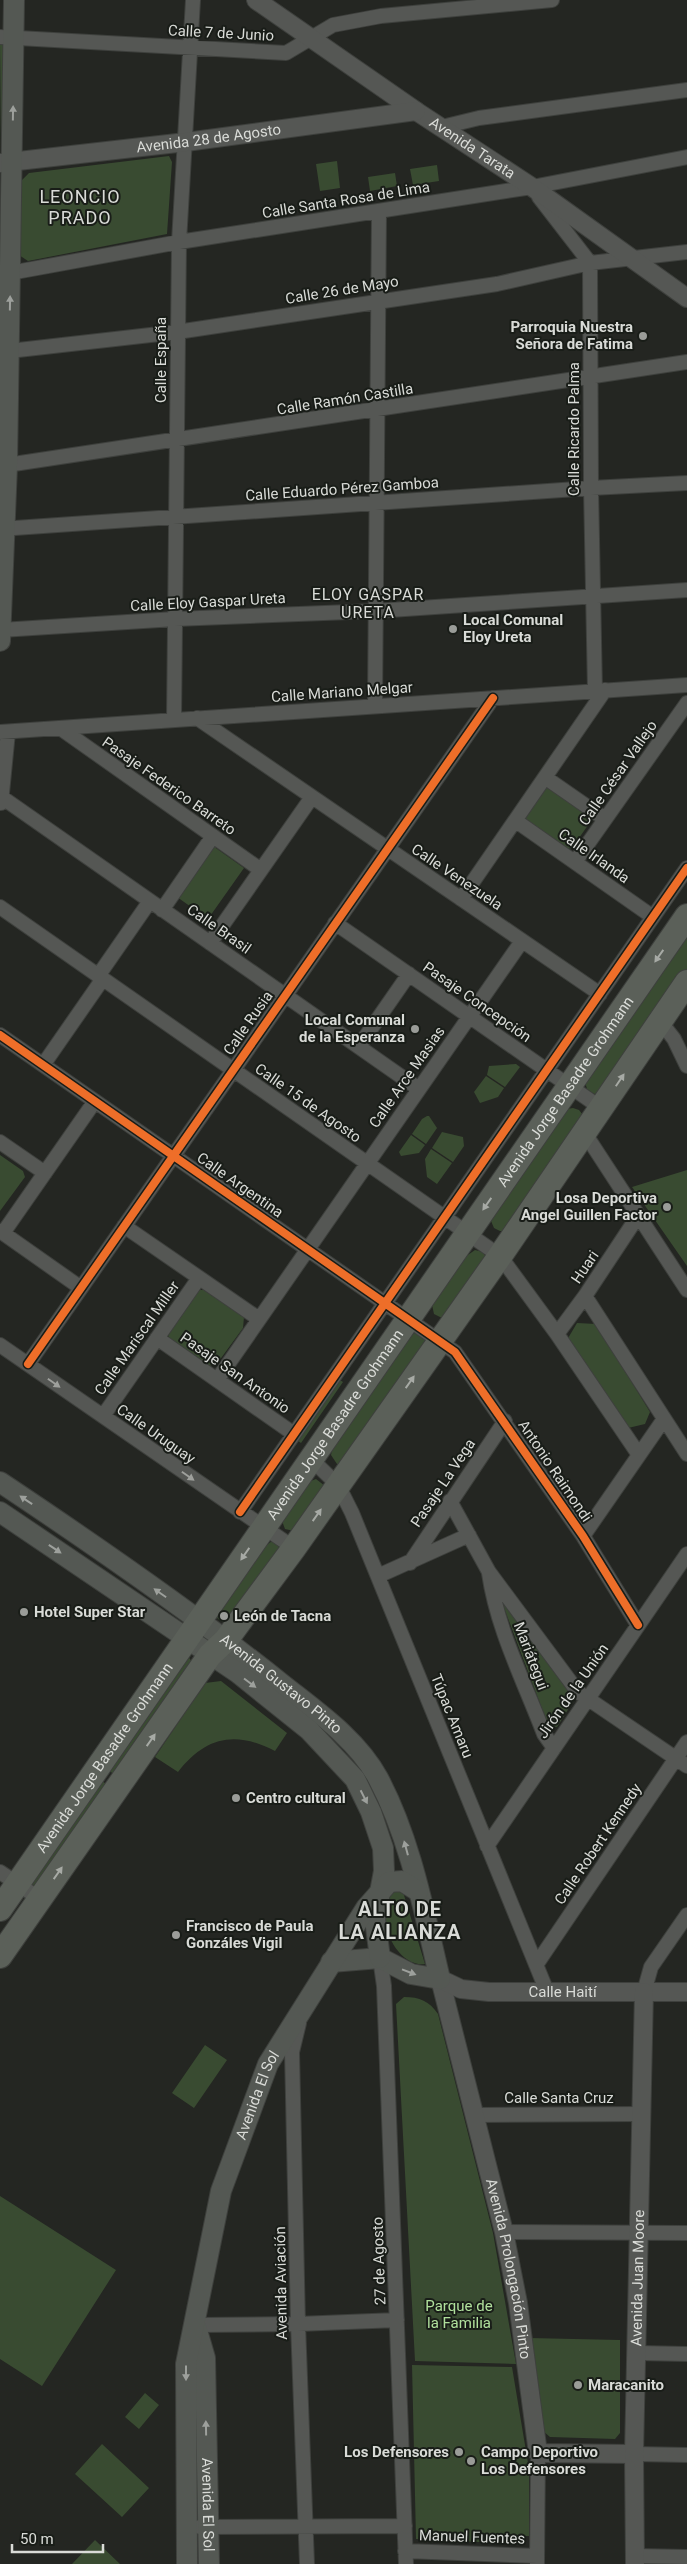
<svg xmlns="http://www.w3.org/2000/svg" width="687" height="2564" font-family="Roboto,sans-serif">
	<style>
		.green { fill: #394b31 }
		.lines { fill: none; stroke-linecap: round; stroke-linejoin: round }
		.minor-casing { stroke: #3e403d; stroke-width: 16 }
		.tertiary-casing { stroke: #3e403d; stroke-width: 20 }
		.secondary-casing { stroke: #3e403d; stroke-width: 22 }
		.trunk-casing { stroke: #3e403d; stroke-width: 26 }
		.minor { stroke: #555754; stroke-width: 14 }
		.tertiary { stroke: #555754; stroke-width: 18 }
		.secondary { stroke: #545853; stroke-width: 20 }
		.trunk { stroke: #5b6059; stroke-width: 24 }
		.cycleway-casing { stroke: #191d18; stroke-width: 11 }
		.cycleway { stroke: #ee6e29; stroke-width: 8 }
		.oneway { fill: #9da09c }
		.oneway2 { fill: #a7aaa5 }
		.oneway3 { fill: #9ea09c }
		.poi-dot { fill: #9a9c98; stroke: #191d18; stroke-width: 2 }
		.labels { text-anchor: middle; stroke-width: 4; stroke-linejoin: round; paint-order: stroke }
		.street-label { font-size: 15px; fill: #d9dbd7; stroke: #191d18 }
		.poi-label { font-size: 15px; font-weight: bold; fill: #d9dbd7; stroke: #191d18; text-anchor: start }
		.park-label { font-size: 15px; fill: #b0e09c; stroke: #191d18 }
		.neighbourhood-label { font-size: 16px; letter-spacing: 1px; fill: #d9dbd7; stroke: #191d18 }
		.quarter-label { font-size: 18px; letter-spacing: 1px; fill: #d9dbd7; stroke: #191d18 }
		.district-label { font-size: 20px; font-weight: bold; letter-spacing: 1px; fill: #d9dbd7; stroke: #191d18 }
	</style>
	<rect width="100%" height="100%" fill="#242622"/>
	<path class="green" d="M0,42H4L5,148L1,151Z
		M169,156L172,162L167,234L28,261L19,255L20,182L29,173Z
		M337,161L340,188L320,191L316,164Z
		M437,165L439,181L413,185L410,169Z
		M395,173L397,186L370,191L368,177Z
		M551,786L593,818L572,848L567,849L524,820L542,787Z
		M213,846L244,868L208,919L177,897Z
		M687,933V972L600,1093L594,1094L587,1089L585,1082Z
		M516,1064L520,1067L505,1087L487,1075L489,1066Z
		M486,1076L504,1088L498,1097L480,1103L474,1092Z
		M573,1108L579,1110L583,1115L509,1231H500L494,1228L491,1221L494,1214L567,1109Z
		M427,1116H429L437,1128L426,1144L412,1134L422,1119Z
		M442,1132L463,1137L464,1146L453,1162L432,1148Z
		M411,1135L425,1145L419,1153L401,1156L399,1152Z
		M431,1149L452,1163L437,1184L427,1177L425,1159Z
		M0,1155L23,1171L25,1177L0,1211Z
		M687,1170V1266L632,1187Z
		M475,1250L483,1252L487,1259L442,1318L434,1314L432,1305L465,1257Z
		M196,1290H204L244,1317L243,1328L216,1365L206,1366L168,1339L169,1330Z
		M577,1323L596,1324L650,1412L645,1424L628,1428L567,1340Z
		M417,1332L428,1340L343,1464H337L331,1455L332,1450L412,1334Z
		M342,1373L344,1374L340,1380L343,1382L301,1443L298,1441L294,1446L292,1445Z
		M316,1479L325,1486L294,1531L285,1529L282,1521L308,1482Z
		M272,1541L282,1548L228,1622L224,1623L217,1618L218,1614L263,1548Z
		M496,1580L574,1700L557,1727L549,1726L544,1714L495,1584Z
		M188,1656L192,1662L114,1774L109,1771Z
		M221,1681L287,1733L275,1751C235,1730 205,1737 178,1772L155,1757L205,1683Z
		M102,1781L106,1784L37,1887L28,1886Z
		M397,1889L403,1892L425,1964C394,1968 369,1908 397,1889Z
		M404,1997C420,1997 429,2001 438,2014L493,2233L516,2364L415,2361L396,2004Z
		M205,2045L227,2060L194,2108L172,2093Z
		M0,2196L116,2270L42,2386L0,2359Z
		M529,2338L620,2340V2433L615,2439L550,2437L543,2431Z
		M412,2365L512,2367L529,2469V2536H520L519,2544L416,2539Z
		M145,2393L159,2405L139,2429L125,2417Z
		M102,2444L149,2488L122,2517L75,2474Z
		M95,2540L120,2564H72Z"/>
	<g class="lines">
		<g class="minor-casing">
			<path id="minor" d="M0,37L286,53L333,25L381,16L552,0
				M442,127L479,118L687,90
				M539,197L590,263L591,488L595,691
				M10,273L179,242L532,187L687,157
				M0,352L177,332L497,284L590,263L687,252
				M7,465L687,362
				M0,529L591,488L687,483
				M1,630L175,619L375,611L687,590
				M375,706L379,212
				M197,718L600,994
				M174,720L179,242L193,0
				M60,728L261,870
				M0,732L687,685
				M546,778L605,819
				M0,796L419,1089
				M1,803L8,732
				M516,821L653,917
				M575,862L687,703
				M461,899L605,690
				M0,907L500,1256L557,1334L639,1455
				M162,910L213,836
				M335,923L601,1108
				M210,943L312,797
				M98,976L150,901
				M660,1021L674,1039L687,1066
				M0,1035L455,1352L583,1536L638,1625
				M359,1046L409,974
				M43,1065L102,980
				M584,1132L687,1290
				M0,1142L45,1173
				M124,1226L259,1319
				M0,1231L81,1288
				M3,1233L95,1101
				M585,1296L687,1454
				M557,1334L585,1296L638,1216
				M157,1338L294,1434
				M0,1345L294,1548
				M28,1364L493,698
				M217,1380L522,941
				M103,1416L199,1278
				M311,1459L338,1485L352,1513L548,1994
				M450,1501L489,1572L578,1692L687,1766
				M240,1512L687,868
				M583,1536L664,1419
				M410,1563L505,1421
				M489,1573C497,1629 524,1681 544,1734L554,1748
				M378,1576L469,1535
				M487,1846L687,1554
				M0,1872L40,1899
				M380,1958L384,1986L406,2564
				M536,1965L687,1742
				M644,1992L651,1967L687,1915
				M299,2023L292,2052L298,2324L307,2564
				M476,2115L641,2114
				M504,2232L687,2233
				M196,2325L298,2324L397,2320
				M637,2353L687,2354
				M634,2454L687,2455
				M200,2527L405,2526
				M405,2551L537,2556
				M635,2556L687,2557
				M537,2563L538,2453"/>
		</g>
		<g class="tertiary-casing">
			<g id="tertiary">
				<path id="s1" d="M256,0L416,111L532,187L687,298"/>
				<path id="s2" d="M0,163L186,142L416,111"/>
				<path id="s3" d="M440,1979L504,2232L518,2303L538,2453L634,2454"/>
				<path id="s4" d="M440,1979L461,1989L489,1992H687"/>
				<path id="s5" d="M635,2564L634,2454L644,1992"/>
			</g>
		</g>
		<g class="secondary-casing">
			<g id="secondary">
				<path d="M0,641L7,465L14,0"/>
				<path id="s6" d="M0,1482C96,1546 192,1612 282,1684C316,1711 357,1739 378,1778C411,1840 424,1912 440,1979L411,1974L380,1958L331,1962"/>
				<path d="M0,1512L238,1673L309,1730L355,1779L371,1812L383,1848L384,1871L375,1919L380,1958"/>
				<path id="s7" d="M196,2327L205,2358L209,2564"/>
				<path id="s8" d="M187,2564L186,2364L221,2191L268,2064L366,1908L389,1882L402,1881L418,1891"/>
			</g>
		</g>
		<g class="trunk-casing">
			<g id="trunk">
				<path id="s9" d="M0,1909L687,916"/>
				<path d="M0,1956L210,1655L226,1640L294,1548L500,1256L687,982"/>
			</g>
		</g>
		<use href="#minor" class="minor"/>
		<use href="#tertiary" class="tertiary"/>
		<use href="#secondary" class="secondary"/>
		<use href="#trunk" class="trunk"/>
		<g class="cycleway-casing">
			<path id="cycleway" d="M0,1035L455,1352L583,1536L638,1625
				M28,1364L493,698
				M240,1512L687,868"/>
		</g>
		<use href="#cycleway" class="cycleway"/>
	</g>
	<defs><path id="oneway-solid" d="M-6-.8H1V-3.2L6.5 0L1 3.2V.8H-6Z" transform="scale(1.25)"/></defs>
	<g class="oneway">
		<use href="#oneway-solid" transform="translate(13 113) rotate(-89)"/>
		<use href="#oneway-solid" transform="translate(10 303) rotate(-89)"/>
		<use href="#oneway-solid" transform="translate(26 1500) rotate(-146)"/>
		<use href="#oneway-solid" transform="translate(55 1549) rotate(34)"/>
		<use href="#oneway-solid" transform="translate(160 1593) rotate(-145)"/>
		<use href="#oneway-solid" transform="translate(250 1683) rotate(37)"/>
		<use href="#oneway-solid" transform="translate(364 1797) rotate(63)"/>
		<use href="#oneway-solid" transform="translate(406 1848) rotate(-105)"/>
		<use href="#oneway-solid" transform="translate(409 1972) rotate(21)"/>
		<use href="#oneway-solid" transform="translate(186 2373) rotate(90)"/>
		<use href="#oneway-solid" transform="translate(206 2428) rotate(-91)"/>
	</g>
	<g class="oneway2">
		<use href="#oneway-solid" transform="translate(659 956) rotate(125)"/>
		<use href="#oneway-solid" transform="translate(620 1080) rotate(-56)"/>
		<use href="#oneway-solid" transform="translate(487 1204) rotate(125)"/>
		<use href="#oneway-solid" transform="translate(410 1382) rotate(-55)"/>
		<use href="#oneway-solid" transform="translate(317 1515) rotate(-55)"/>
		<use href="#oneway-solid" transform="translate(245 1554) rotate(125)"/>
		<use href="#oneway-solid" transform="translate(151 1740) rotate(-55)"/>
		<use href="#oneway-solid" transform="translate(58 1873) rotate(-55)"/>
	</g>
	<g class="oneway3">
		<use href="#oneway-solid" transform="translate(54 1383) rotate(35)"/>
		<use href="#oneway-solid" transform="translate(188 1476) rotate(35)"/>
	</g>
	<g class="poi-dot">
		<circle cx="643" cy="336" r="5"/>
		<circle cx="453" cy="629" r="5"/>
		<circle cx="415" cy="1029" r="5"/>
		<circle cx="667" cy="1207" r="5"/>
		<circle cx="24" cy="1612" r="5"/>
		<circle cx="224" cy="1616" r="5"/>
		<circle cx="236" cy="1798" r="5"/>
		<circle cx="176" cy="1935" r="5"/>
		<circle cx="578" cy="2385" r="5"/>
		<circle cx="459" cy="2452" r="5"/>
		<circle cx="471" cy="2461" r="5"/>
	</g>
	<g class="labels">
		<g class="street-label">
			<text transform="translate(221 33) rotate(3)" y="5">Calle 7 de Junio</text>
			<text dy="5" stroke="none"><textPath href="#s2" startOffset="210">Avenida 28 de Agosto</textPath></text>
			<text dy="5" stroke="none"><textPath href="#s1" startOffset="262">Avenida Tarata</textPath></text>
			<text transform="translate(346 200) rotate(-9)" y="5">Calle Santa Rosa de Lima</text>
			<text transform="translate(342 290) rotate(-9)" y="5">Calle 26 de Mayo</text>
			<text transform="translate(161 360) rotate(-90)" y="5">Calle España</text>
			<text transform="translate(345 399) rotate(-9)" y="5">Calle Ramón Castilla</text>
			<text transform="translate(574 429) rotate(-90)" y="5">Calle Ricardo Palma</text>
			<text transform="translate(342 489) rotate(-4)" y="5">Calle Eduardo Pérez Gamboa</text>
			<text transform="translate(208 602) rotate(-3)" y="5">Calle Eloy Gaspar Ureta</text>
			<text transform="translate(342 692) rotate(-4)" y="5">Calle Mariano Melgar</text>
			<text transform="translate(618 773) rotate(-55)" y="5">Calle César Vallejo</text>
			<text transform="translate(169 786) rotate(35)" y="5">Pasaje Federico Barreto</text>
			<text transform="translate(594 856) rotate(35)" y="5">Calle Irlanda</text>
			<text transform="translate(457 877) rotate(34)" y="5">Calle Venezuela</text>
			<text transform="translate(219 929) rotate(35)" y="5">Calle Brasil</text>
			<text transform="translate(477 1002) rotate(35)" y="5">Pasaje Concepción</text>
			<text transform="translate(248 1023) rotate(-55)" y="5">Calle Rusia</text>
			<text transform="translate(407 1077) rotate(-55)" y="5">Calle Arce Masias</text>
			<text dy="5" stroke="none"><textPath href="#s9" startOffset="994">Avenida Jorge Basadre Grohmann</textPath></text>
			<text transform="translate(308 1103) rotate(35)" y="5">Calle 15 de Agosto</text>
			<text transform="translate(240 1185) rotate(35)" y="5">Calle Argentina</text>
			<text transform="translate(585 1267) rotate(-56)" y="5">Huari</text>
			<text transform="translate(137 1338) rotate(-55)" y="5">Calle Mariscal Miller</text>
			<text transform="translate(235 1373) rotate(35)" y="5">Pasaje San Antonio</text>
			<text dy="5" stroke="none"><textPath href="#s9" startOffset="589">Avenida Jorge Basadre Grohmann</textPath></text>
			<text transform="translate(156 1434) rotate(35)" y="5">Calle Uruguay</text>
			<text transform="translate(555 1471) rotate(56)" y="5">Antonio Raimondi</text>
			<text transform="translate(443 1483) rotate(-56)" y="5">Pasaje La Vega</text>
			<text transform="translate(531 1656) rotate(69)" y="5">Mariátegui</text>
			<text dy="5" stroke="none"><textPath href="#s6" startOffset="346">Avenida Gustavo Pinto</textPath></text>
			<text transform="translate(573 1691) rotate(-55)" y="5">Jirón de la Unión</text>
			<text transform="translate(452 1716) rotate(68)" y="5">Túpac Amaru</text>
			<text dy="5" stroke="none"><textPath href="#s9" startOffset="184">Avenida Jorge Basadre Grohmann</textPath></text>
			<text transform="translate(598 1844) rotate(-56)" y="5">Calle Robert Kennedy</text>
			<text dy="5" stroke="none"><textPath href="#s4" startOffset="125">Calle Haití</textPath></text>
			<text dy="5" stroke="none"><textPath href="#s8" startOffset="479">Avenida El Sol</textPath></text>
			<text x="559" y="2103">Calle Santa Cruz</text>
			<text transform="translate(379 2261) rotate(-92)" y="5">27 de Agosto</text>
			<text dy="5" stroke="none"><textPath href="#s3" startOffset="298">Avenida Prolongación Pinto</textPath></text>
			<text dy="5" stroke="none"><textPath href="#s5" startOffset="286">Avenida Juan Moore</textPath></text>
			<text transform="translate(281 2283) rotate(-91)" y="5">Avenida Aviación</text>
			<text dy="5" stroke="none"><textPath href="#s7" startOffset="179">Avenida El Sol</textPath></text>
			<text transform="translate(472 2537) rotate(2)" y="5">Manuel Fuentes</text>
		</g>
		<g class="poi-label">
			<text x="633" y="332" text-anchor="end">Parroquia Nuestra<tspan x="633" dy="17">Señora de Fatima</tspan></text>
			<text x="463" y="625">Local Comunal<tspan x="463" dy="17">Eloy Ureta</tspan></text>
			<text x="405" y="1025" text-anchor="end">Local Comunal<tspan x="405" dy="17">de la Esperanza</tspan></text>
			<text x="657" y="1203" text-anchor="end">Losa Deportiva<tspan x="657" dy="17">Angel Guillen Factor</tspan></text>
			<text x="34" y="1617">Hotel Super Star</text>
			<text x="234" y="1621">León de Tacna</text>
			<text x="246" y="1803">Centro cultural</text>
			<text x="186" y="1931">Francisco de Paula<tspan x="186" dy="17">Gonzáles Vigil</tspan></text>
			<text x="588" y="2390">Maracanito</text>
			<text x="449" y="2457" text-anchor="end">Los Defensores</text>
			<text x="481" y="2457">Campo Deportivo<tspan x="481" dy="17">Los Defensores</tspan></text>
		</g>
		<g class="park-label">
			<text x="459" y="2311">Parque de<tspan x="459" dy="17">la Familia</tspan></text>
		</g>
		<g class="neighbourhood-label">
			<text x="368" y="600">ELOY GASPAR<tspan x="368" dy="18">URETA</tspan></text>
		</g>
		<g class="quarter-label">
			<text x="80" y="203">LEONCIO<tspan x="80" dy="21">PRADO</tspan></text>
		</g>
		<g class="district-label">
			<text x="400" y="1916">ALTO DE<tspan x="400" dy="23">LA ALIANZA</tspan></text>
		</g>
	</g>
	<path d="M12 2544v8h91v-8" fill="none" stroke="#d9dbd7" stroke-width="2.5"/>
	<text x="20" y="2544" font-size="15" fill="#d9dbd7" stroke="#191d18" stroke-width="4" paint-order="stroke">50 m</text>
</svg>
